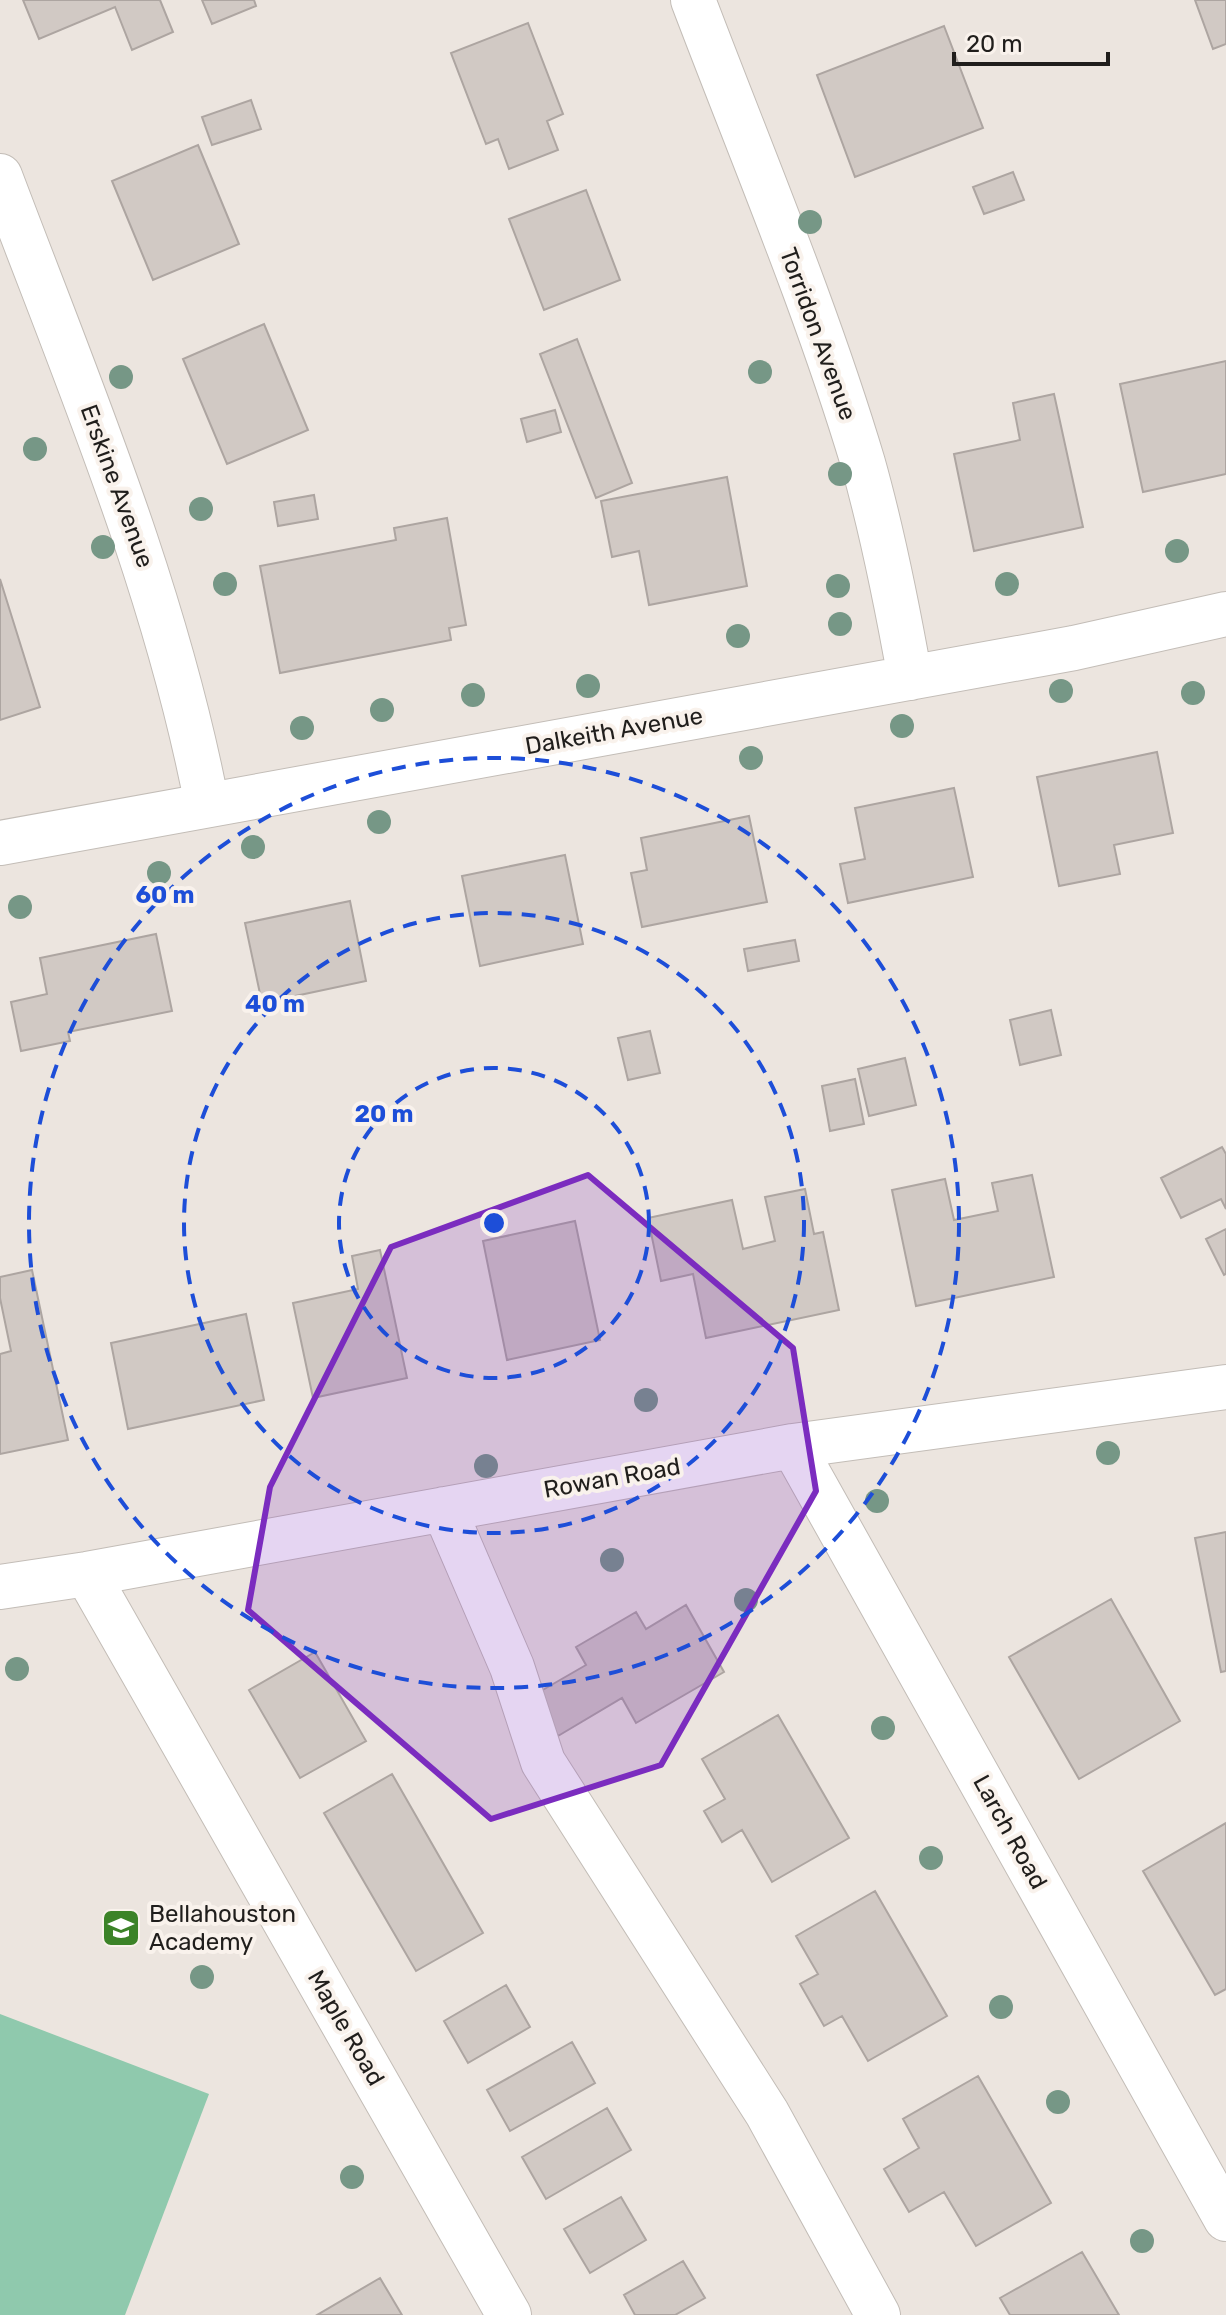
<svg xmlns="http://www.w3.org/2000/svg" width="1226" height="2315" font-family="Rubik,sans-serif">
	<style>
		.green { fill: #8fc9ad }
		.building { fill: #d1c9c4; stroke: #ada5a1; stroke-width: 2 }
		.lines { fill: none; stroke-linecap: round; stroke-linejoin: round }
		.minor-casing { stroke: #c3bdb7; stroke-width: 46 }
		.minor { stroke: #fff; stroke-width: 44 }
		.tree { fill: #769786 }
		.marked { fill: #7b2cbf; fill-opacity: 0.2; stroke: #7b2cbf; stroke-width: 6; stroke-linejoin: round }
		.ring { fill: none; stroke: #1d4ed8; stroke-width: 4; stroke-dasharray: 14 10 }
		.labels { text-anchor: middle; stroke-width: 8; stroke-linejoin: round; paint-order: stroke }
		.street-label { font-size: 24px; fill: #201e1c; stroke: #f9f2ec }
		.poi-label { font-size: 24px; fill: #201e1c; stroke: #f9f2ec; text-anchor: start }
		.centre { fill: #1d4ed8; stroke: #f9f2ec; stroke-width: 4 }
		.ring-label { font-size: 24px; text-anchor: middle; font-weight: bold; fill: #1d4ed8; stroke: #f9f2ec; stroke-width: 8; stroke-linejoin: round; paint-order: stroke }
	</style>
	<rect width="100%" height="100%" fill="#ece5df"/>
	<path class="green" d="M0,2014L209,2094L125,2315H0Z"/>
	<path class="building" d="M23,0H160L173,32L132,50L115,7L39,39Z
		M202,0H254L256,6L212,24Z
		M1195,0H1226V44L1213,49Z
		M528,23L563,114L547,121L558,150L509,169L498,139L486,144L451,53Z
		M944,26L983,128L855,177L817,75Z
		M251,100L261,129L212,145L202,117Z
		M198,145L239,244L153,280L112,181Z
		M1013,172L1024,200L984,214L973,187Z
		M586,190L620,280L544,310L509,219Z
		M264,324L308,430L227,464L183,359Z
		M577,339L632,483L596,498L540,354Z
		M1226,361V474L1143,492L1120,384Z
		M1054,394L1083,527L974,551L954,454L1020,440L1013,403Z
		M555,410L561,432L527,442L521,419Z
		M727,477L747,586L649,605L639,551L612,557L601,501Z
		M314,495L318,519L278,526L274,502Z
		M447,518L466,625L449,628L451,640L280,673L260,566L396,540L394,528Z
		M0,579L40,707L0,720Z
		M1157,752L1173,833L1114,845L1120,874L1059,886L1037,777Z
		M954,788L973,877L848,903L840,864L865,859L855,808Z
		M749,816L767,902L642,927L631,873L647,870L641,838Z
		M565,855L583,944L480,966L462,876Z
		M350,901L366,981L262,1003L245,923Z
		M156,934L172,1011L68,1032L70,1041L21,1051L11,1002L47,994L40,958Z
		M795,940L799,961L748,971L744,949Z
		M1051,1010L1061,1055L1020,1065L1010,1020Z
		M650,1031L660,1073L628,1080L618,1038Z
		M905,1058L916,1105L869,1116L858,1069Z
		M855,1079L864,1124L830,1131L822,1086Z
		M1222,1147L1226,1154V1209L1221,1199L1181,1218L1161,1178Z
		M1032,1175L1054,1277L916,1306L892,1190L945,1179L954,1220L998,1211L992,1183Z
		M805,1189L814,1234L823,1232L839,1310L706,1338L693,1274L661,1281L648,1218L732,1200L743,1249L775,1241L765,1197Z
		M575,1221L600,1340L507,1360L483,1241Z
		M1226,1229V1274L1224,1275L1206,1239Z
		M380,1250L407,1378L313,1398L293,1303L358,1289L352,1256Z
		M32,1270L68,1440L0,1454V1354L11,1351L0,1298V1277Z
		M246,1314L264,1400L128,1429L111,1343Z
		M1226,1532V1671L1221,1672L1195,1538Z
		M1111,1599L1180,1721L1079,1779L1009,1657Z
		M686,1605L724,1672L636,1723L622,1698L558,1736L534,1695L586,1665L576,1647L636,1612L646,1629Z
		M315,1652L366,1741L300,1778L249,1690Z
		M778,1715L849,1838L772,1882L742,1830L722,1842L704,1811L725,1799L702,1759Z
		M392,1774L483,1933L416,1971L324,1813Z
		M1226,1823V1989L1215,1995L1143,1871Z
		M875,1891L947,2016L868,2061L842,2016L824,2026L800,1984L818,1974L796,1936Z
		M506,1985L530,2027L468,2063L444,2021Z
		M572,2042L595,2083L510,2131L487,2090Z
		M978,2076L1051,2203L976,2246L944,2192L909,2212L884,2169L919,2148L903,2119Z
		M607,2108L631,2150L546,2199L522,2157Z
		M621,2197L646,2240L590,2273L564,2229Z
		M1082,2252L1119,2315H1010L1000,2298Z
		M683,2261L705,2298L675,2315H635L624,2295Z
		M380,2278L402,2315H317Z"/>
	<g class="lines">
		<g class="minor-casing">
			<path id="minor" d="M693,0C751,153 816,306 863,463C883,534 897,605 910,678
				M0,176C78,383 165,586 207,805
				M0,843L1074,648L1226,614
				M793,1446L1226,2219
				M444,1509L512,1667L543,1762L767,2113L878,2315
				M87,1574L509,2315
				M0,1587L87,1574L793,1446L1226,1387"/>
		</g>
		<use href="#minor" class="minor"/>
	</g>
	<g class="tree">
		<circle cx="810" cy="222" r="12"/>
		<circle cx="760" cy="372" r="12"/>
		<circle cx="121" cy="377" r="12"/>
		<circle cx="35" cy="449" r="12"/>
		<circle cx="840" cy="474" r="12"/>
		<circle cx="201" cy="509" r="12"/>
		<circle cx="103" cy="547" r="12"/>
		<circle cx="1177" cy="551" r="12"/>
		<circle cx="225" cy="584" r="12"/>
		<circle cx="1007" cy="584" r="12"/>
		<circle cx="838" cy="586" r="12"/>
		<circle cx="840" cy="624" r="12"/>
		<circle cx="738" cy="636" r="12"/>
		<circle cx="588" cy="686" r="12"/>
		<circle cx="1061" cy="691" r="12"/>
		<circle cx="1193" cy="693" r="12"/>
		<circle cx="473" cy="695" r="12"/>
		<circle cx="382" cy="710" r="12"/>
		<circle cx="902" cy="726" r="12"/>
		<circle cx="302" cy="728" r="12"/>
		<circle cx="751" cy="758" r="12"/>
		<circle cx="379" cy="822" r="12"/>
		<circle cx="253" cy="847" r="12"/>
		<circle cx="159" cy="873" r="12"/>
		<circle cx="20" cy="907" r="12"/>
		<circle cx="646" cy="1400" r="12"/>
		<circle cx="1108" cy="1453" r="12"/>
		<circle cx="486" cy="1466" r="12"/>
		<circle cx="877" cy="1501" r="12"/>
		<circle cx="612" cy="1560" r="12"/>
		<circle cx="746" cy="1600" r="12"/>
		<circle cx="17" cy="1669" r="12"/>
		<circle cx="883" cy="1728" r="12"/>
		<circle cx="931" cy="1858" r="12"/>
		<circle cx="202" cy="1977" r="12"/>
		<circle cx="1001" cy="2007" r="12"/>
		<circle cx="1058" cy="2102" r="12"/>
		<circle cx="352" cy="2177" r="12"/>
		<circle cx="1142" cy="2241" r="12"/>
	</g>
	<path class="marked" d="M588,1175L793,1348L816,1491L661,1765L491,1819L248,1610L270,1487L391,1247Z"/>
	<g class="ring">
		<circle cx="494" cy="1223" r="155"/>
		<circle cx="494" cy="1223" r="310"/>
		<circle cx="494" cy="1223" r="465"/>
	</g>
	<defs>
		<g id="school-square" transform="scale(2)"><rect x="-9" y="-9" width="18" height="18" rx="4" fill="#3c8328" stroke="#f9f2ec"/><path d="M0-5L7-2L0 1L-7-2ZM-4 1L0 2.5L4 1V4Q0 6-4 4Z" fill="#fff"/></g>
	</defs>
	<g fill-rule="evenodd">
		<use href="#school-square" x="121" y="1928"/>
	</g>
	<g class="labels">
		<g class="street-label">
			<text transform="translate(818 334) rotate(70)" y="8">Torridon Avenue</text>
			<text transform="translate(117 486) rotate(70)" y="8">Erskine Avenue</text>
			<text transform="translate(614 731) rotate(-10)" y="8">Dalkeith Avenue</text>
			<text transform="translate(612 1478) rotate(-10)" y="8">Rowan Road</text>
			<text transform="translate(1010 1832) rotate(61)" y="8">Larch Road</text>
			<text transform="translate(346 2028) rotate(60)" y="8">Maple Road</text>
		</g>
		<g class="poi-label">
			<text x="149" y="1922">Bellahouston<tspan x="149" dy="28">Academy</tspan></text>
		</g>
	</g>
	<circle cx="494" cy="1223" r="12" class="centre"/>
	<g class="ring-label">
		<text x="165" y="903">60 m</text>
		<text x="275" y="1012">40 m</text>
		<text x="384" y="1122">20 m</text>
	</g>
	<path d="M954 52v12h154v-12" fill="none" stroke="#201e1c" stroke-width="4"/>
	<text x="966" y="52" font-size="24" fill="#201e1c" stroke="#f9f2ec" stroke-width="6" paint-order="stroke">20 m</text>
</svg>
